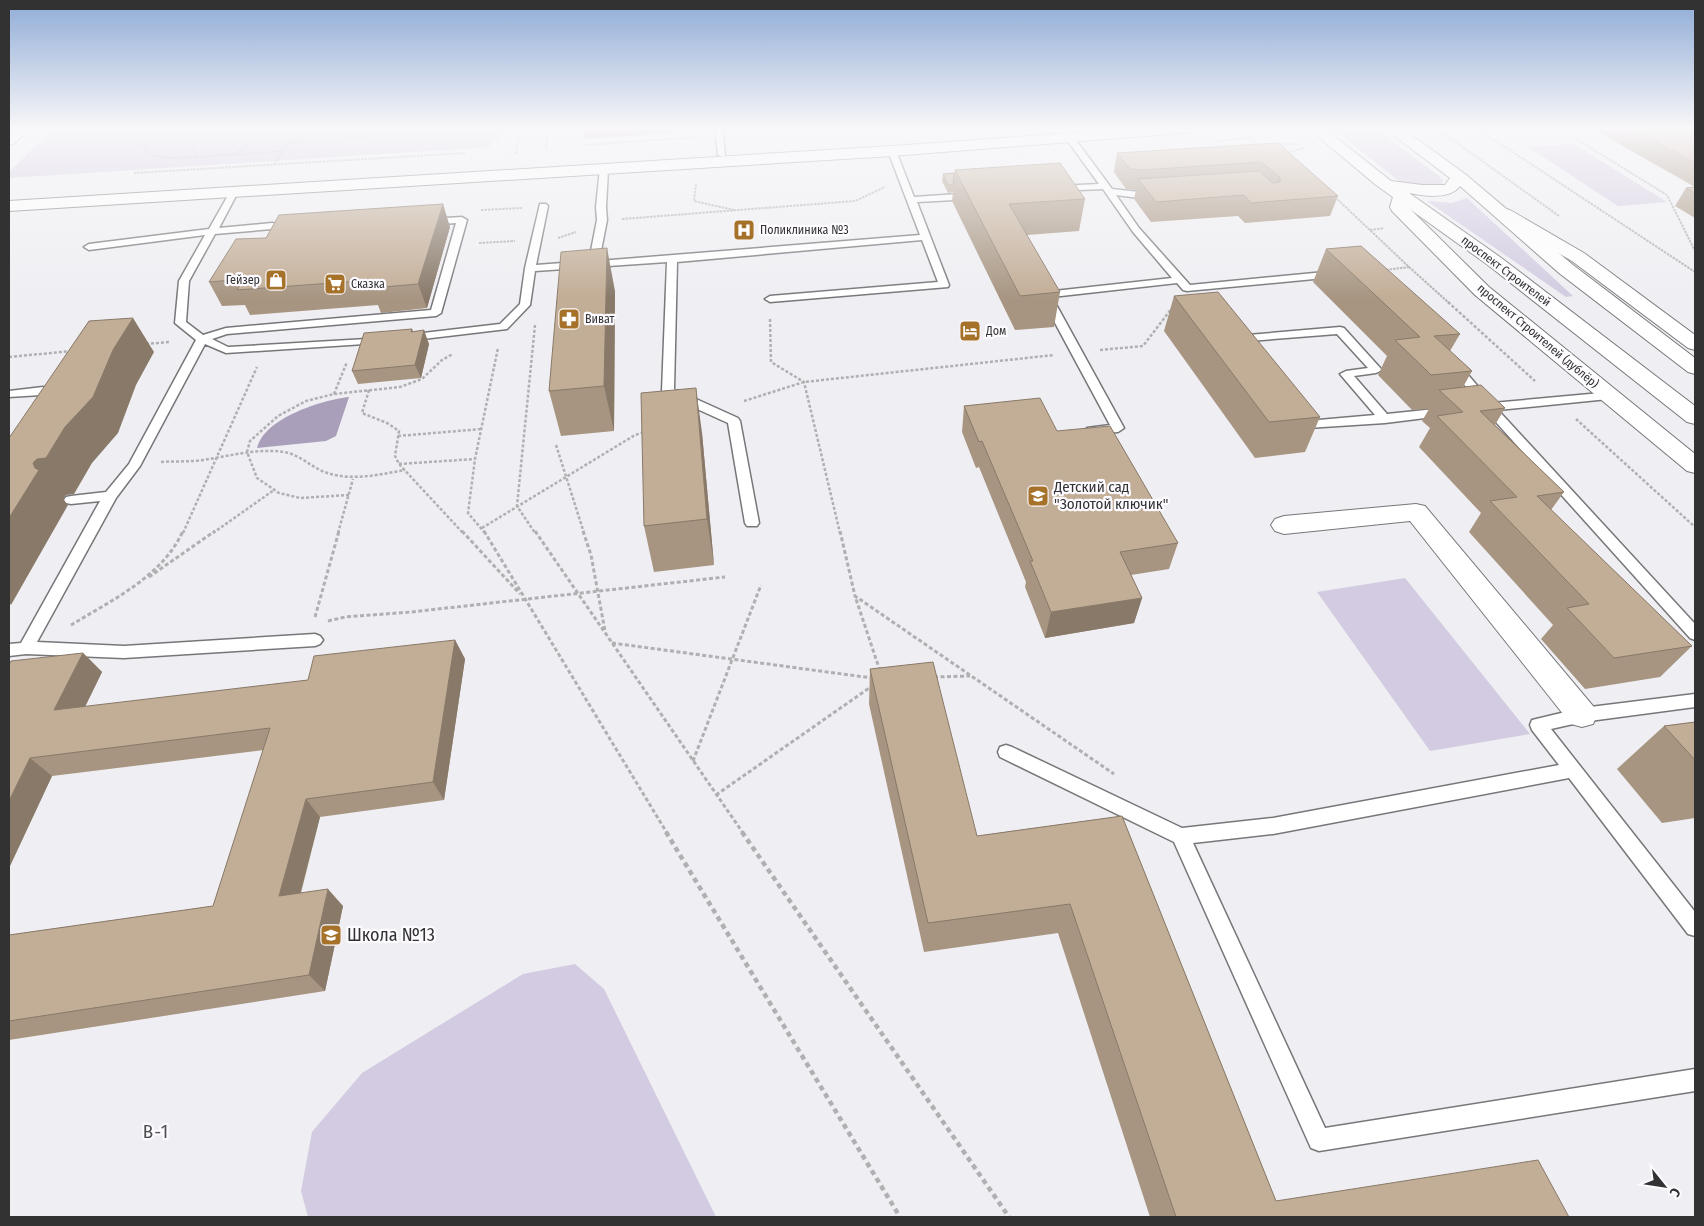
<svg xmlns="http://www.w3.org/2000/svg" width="1704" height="1226" font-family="'Fira Sans Condensed',sans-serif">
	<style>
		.green { fill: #d2cbe1 }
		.water { fill: #a99fbb }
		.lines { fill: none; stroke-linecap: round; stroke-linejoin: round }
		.lane-casing { stroke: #777679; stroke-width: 3 }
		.street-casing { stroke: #777679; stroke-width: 2 }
		.secondary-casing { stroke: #777679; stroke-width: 2 }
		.path-far3 { stroke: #b0afb2; stroke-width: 2; stroke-dasharray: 2.5 1; stroke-linecap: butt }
		.path-far2 { stroke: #b0afb2; stroke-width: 2.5; stroke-dasharray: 3 2; stroke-linecap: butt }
		.path-far1 { stroke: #b0afb2; stroke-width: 3; stroke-dasharray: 4 2.5; stroke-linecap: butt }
		.path { stroke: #b0afb2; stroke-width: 4.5; stroke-dasharray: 5 4; stroke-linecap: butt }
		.lane { fill: #fff; fill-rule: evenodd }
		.street { fill: #fff; fill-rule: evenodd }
		.secondary { fill: #fff; fill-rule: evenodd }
		.wall { fill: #a79581 }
		.shaded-wall { fill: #887969 }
		.building { fill: #c2ad96; stroke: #887969 }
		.labels { text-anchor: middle; stroke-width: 4.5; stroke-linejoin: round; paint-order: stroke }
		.far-poi-label { font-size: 12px; fill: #323233; stroke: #fdfbff; text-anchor: start }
		.far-street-label { font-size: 12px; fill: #323233; stroke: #fdfbff }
		.poi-label { font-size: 15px; fill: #323233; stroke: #fdfbff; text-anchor: start }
		.near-poi-label { font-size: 18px; fill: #323233; stroke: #fdfbff; text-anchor: start }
		.near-neighbourhood-label { font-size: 19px; letter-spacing: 1px; fill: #4f4e51; stroke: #fdfbff }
	</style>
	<rect width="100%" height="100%" fill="#efeef2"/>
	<path class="green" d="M54,128H505L498,140H492L490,147L9,178V172Z
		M1332,128H1375L1440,177L1443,180L1442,184C1431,189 1411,186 1400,182Z
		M1574,144L1667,202L1618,206L1528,147Z
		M1467,198L1573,296L1566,297L1427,201L1452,203Z
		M1405,578L1530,734L1430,751L1317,592Z
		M575,964L604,989L716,1217H308L301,1191L312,1132L362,1073L523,974Z"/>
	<path class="water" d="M349,397L336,436L326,441L257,448C264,418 322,400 349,397Z"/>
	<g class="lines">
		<g class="lane-casing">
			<path id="lane" d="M715,128H723L725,157L718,155Z
				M1066,135H1072L1112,189L1139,192H1157V196L1139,198L1116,195L1139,228L1190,285L1335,271L1340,274L1335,277L1187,291L1183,290L1177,283L1052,297L1124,428L1118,432L1087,434L1085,431L1087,428L1110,425L1040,295L1045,292L1172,278L1133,232L1103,189L1055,191V187L1058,186L1099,184L1065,137Z
				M892,148L896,151L914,197L973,193L978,196L973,199L917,202L949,285L948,287L770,302L765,299L770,296L938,282L922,240L677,262L674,389L738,418L740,421L759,523L757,526H747L745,523L728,423L664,394L662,391L667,262L535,271L530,305L507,329L406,341L400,338L406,335L500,324L520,304L525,268L540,204H546L548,206L536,265L589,261L597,220L596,207L600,169L604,166L608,169L606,207L607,220L599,261L920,235L888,151Z
				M234,189L238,192L219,228L272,223L296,228L298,230L293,233L272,229L215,234L189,281L186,322L203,335L226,328L431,310L456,223L428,225L423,222L428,219L462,217L467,220L441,313L436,316L227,334L212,339L228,347L384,338L386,340L384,342L380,343L226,353L205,344L140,466L116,498L37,642L124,646L315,634L320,636L323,640L320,644L315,646L124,658L26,654L9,656V644L21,643L100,501L71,504L66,503L64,500L66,497L71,496L106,492L129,464L196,340L175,323L179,281L205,235L89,250L84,247L89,244L209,229L230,192Z
				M1340,327L1344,328L1382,370L1376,373L1354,376L1387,414L1445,408L1451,412L1449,415L1385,423L1292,429L1290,426L1292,423L1296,422L1375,415L1340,374L1346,371L1368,368L1337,334L1236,342L1230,339L1236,336Z
				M1454,362L1458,363L1492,403L1612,392L1614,395L1608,399L1498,410L1695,624V640L1690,638L1486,411H1479L1477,408L1481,405L1448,365Z
				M43,387L58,397L54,407H46L44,404L46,398L41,395L9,397V391Z
				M1695,694V707L1582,722L1551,729L1695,912V936L1688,934L1569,778L1273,834L1193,843L1325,1128L1695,1069V1091L1319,1151L1311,1148L1174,842L1000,757L998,752L1000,747L1006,745L1012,747L1182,828L1273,818L1559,765L1532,730L1530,725L1532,720L1582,708Z"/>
		</g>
		<g class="street-casing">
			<path id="street" d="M1401,189L1407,190L1409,194L1407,206L1489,287L1695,454V473L1687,471L1475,295L1392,211L1390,207L1395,190Z
				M1504,209L1510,210L1584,253L1695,335V350L1688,348L1572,261L1498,218L1495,214L1498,210Z
				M1416,504L1425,506L1593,706L1597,715L1593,724L1582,727L1571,724L1410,521L1284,534L1275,531L1271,525L1275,519L1284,516Z"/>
		</g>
		<g class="secondary-casing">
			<path id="secondary" d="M15,128H30L14,144L9,145V133Z
				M1143,128H1202L1200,131L1195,132L892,156L9,211V201L892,146Z
				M1308,128H1324L1391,181L1422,185H1445L1450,178L1388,131L1386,128H1402L1465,174L1573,265L1695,358V374L1688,372L1559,273L1460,186C1450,200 1424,196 1409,193L1500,257L1695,406V424L1687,422L1488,265L1376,185Z"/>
		</g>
		<path class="path-far3" d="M132,128V134L151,155L168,158L196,157
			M190,128L189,141L196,157L284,151
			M1469,128L1496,141L1695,272
			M1558,128L1667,195L1695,251
			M1245,133L1257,147
			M1443,133L1559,216
			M1443,133L1513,128
			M741,134L825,128
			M368,136L373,128
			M1215,141L1249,138
			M292,143L306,136L336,128
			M289,144L358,137L496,128
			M1276,144H1299
			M1280,144L1296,160
			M586,145L699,137
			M546,148L549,128
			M236,153L270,128
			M1286,153L1304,148
			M515,154L521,128
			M274,164L299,128
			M134,173L465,153
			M696,184L694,201L734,210
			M1335,197L1409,267L1385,270
			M481,210L522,208
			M622,219L855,201L885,187
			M1370,230L1384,228
			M558,238L576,232
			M479,243L515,241
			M1409,267L1449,303"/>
		<path class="path-far2" d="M1448,302L1535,381
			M770,319L771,362L804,382L840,533
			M535,325L517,506L535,533
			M146,344L169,342
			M1100,350L1143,346L1172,308
			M9,357L72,351
			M369,390L362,413L387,423L399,431L395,456L399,464L463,533
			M334,394L347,362
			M744,401L804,382L1054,355
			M1576,419L1695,527
			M398,436L482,429
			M556,445L584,533
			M161,462C175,461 189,462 203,460C230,456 257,448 284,452C298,454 309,465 322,471C349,482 377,475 405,470
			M399,464L475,459
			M349,495L300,498L279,493L257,478L247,452L250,441L278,416L306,401L334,394L400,387L422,379L442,360L453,354
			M482,528L635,435L645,432
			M183,533L257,367
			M213,533L274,490
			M338,533L353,479
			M485,533L468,513L475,459L498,348"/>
		<path class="path-far1" d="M462,531L520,594
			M484,531L667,833
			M535,531L743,833
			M583,531L591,555L605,631
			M840,531L855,596
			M149,577L215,531
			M315,617L339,531
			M328,621L345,617L411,612L725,577
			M71,625C112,600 162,577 183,531
			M612,643L872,678
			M880,671L855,596L1114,774
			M934,677L970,676
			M693,761L761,585
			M716,795L872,686"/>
		<path class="path" d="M666,832L900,1217
			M742,832L1009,1217"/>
		<use href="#lane" class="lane"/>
		<use href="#street" class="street"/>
		<use href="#secondary" class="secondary"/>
	</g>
	<path class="wall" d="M583,128H671V133L585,139Z
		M1591,128H1695V187Z
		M1278,143L1338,196L1330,216L1245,223L1238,216L1151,222L1134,199L1136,190L1126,189L1114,172L1117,153Z
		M955,170L1085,199L1079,231L1027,235L1060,292L1054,327L1015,330L952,201L953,192L948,193L942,181L943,174L954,173Z
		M1695,187V218L1675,206L1686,188Z
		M450,227L427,308L381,313L378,305L250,315L245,305L222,306L209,282Z
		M1326,249L1460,334L1450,351L1472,371L1463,387L1505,408L1495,425L1564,492L1551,510L1692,646L1660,677L1585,689L1541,639L1553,625L1469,532L1481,513L1419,447L1430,428L1422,421L1429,409L1412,410L1378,375L1387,356L1313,282Z
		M615,291L614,431L561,436L549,391Z
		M1174,296L1320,417L1305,452L1255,458L1164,331Z
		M412,329L413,331L429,344L421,378L358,384L352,371Z
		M964,406L1057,431L1178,543L1169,569L1131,575L1142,598L1134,623L1045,638L1025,587L1026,582L979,467L976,468L962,432Z
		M702,433L714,565L654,572L644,526Z
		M455,640L465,659L444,800L320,817L301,893L343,906L325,991L9,1040V935L213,906L264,750L52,776L9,868V665L83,653L102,672L85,707L308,680Z
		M870,669L977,836L1122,816L1276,1201L1569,1217H1150L1058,933L924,952L869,704Z
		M1695,722V818L1662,823L1617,769L1664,726Z"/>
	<path class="shaded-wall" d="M443,204L450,227L427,308L418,284Z
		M607,248L615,291L614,431L604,386Z
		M133,318L154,352L136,385L118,433L92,463L74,494L66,495L63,499L68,505L11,605L9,602V518L35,468L33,463Z
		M424,330L429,344L421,378L415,365Z
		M696,388L702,433L714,565L707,519Z
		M1142,598L1134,623L1045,638L1051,612Z
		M455,640L465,659L444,800L433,782Z
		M83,653L102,672L74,729L54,710Z
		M30,758L52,776L9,868V801Z
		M306,799L320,817L295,913L279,896Z
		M328,889L343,906L325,991L309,975Z"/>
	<path class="building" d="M1631,128H1695V163Z
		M1278,143L1338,196L1251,203L1244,195L1156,202L1138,179L1259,171L1273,183L1280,182V177L1261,162L1143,170L1130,169L1117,153Z
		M1060,163L1085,199L1009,204L1060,292L1020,296L955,170Z
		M954,173L953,185H948L943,174Z
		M1695,187V193L1686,188Z
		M443,204L418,284L371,288L373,280L237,290L243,279L209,282L236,239L266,238L279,215Z
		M1361,246L1460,334L1434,336L1472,371L1431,375L1395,340L1420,337L1326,249Z
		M607,248L604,386L549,391L561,252Z
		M1218,292L1320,417L1269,422L1174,296Z
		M133,318L113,350L93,397L65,427L46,458L37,459L33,463L35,468L39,470L9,518V438L89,321Z
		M412,329L411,332L424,330L415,365L352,371L364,333Z
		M1481,385L1505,408L1480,411L1564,492L1537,496L1692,646L1614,658L1567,608L1589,604L1490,501L1517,497L1437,416L1463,412L1439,390Z
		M696,388L707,519L644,526L641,393Z
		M1040,398L1057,431L1110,426L1178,543L1120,552L1142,598L1051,612L1030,561H1033L982,441L979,442L964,406Z
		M455,640L433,782L306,799L279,896L328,889L309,975L9,1021V935L213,906L270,728L30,758L9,801V665L11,661L83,653L54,710L308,680L314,656Z
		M933,662L977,836L1122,816L1276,1201L1538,1160L1569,1217H1176L1070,904L928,923L870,669Z
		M1695,722V760L1664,726Z"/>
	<linearGradient id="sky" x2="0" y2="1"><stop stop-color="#8facd6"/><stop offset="0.43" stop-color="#f8f7f9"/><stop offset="1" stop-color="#f8f7f9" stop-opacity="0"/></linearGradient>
	<rect width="1704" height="299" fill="url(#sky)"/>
	<defs>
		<g id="hospital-square" transform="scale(1.125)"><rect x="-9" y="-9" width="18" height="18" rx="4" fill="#a6722a" stroke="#fdfbff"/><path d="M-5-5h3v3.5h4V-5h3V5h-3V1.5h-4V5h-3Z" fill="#fff"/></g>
		<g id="shop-square" transform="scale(1.125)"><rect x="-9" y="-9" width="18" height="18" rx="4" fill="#a6722a" stroke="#fdfbff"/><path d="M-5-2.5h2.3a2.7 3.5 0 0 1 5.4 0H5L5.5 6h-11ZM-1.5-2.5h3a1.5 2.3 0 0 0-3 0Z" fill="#fff"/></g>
		<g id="supermarket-square" transform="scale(1.125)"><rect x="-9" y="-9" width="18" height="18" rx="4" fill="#a6722a" stroke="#fdfbff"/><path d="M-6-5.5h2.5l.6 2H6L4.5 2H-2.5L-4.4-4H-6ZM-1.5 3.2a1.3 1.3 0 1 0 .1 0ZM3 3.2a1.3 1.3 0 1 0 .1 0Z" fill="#fff"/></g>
		<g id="pharmacy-square" transform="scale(1.125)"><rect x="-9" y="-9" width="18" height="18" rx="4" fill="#a6722a" stroke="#fdfbff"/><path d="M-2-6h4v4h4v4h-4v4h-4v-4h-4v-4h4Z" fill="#fff"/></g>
		<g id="hotel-square" transform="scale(1.125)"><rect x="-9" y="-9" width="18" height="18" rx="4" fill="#a6722a" stroke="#fdfbff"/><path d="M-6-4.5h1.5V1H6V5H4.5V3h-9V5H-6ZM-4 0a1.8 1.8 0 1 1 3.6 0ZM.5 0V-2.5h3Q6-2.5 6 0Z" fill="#fff"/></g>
		<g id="school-square" transform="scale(1.125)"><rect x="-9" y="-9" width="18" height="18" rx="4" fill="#a6722a" stroke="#fdfbff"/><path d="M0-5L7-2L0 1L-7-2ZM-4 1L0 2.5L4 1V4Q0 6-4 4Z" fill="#fff"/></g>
	</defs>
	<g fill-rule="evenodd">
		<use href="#hospital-square" x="744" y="230"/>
		<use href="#shop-square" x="276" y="280"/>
		<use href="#supermarket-square" x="335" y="284"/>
		<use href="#pharmacy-square" x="569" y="319"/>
		<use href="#hotel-square" x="970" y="331"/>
		<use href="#school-square" x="1038" y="496"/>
		<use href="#school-square" x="331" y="935"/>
	</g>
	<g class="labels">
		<g class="far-poi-label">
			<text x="760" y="234">Поликлиника №3</text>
			<text x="260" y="284" text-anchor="end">Гейзер</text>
			<text x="351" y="288">Сказка</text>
			<text x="585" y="323">Виват</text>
			<text x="986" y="335">Дом</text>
		</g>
		<g class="far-street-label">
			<text transform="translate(1506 271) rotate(37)" y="4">проспект Строителей</text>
			<text transform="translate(1538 336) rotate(40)" y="4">проспект Строителей (дублёр)</text>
		</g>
		<g class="poi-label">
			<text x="1054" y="492">Детский сад<tspan x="1054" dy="17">"Золотой ключик"</tspan></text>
		</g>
		<g class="near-poi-label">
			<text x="347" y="941">Школа №13</text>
		</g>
		<g class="near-neighbourhood-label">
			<text x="156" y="1138">В-1</text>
		</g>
	</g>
	<rect width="1704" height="1226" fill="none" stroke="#323233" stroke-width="20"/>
	<g transform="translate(1664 1186) rotate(120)" stroke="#fdfbff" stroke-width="4" paint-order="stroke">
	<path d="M0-4L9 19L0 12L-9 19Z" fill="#323233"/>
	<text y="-8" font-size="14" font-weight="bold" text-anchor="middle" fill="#323233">С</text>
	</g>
</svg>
